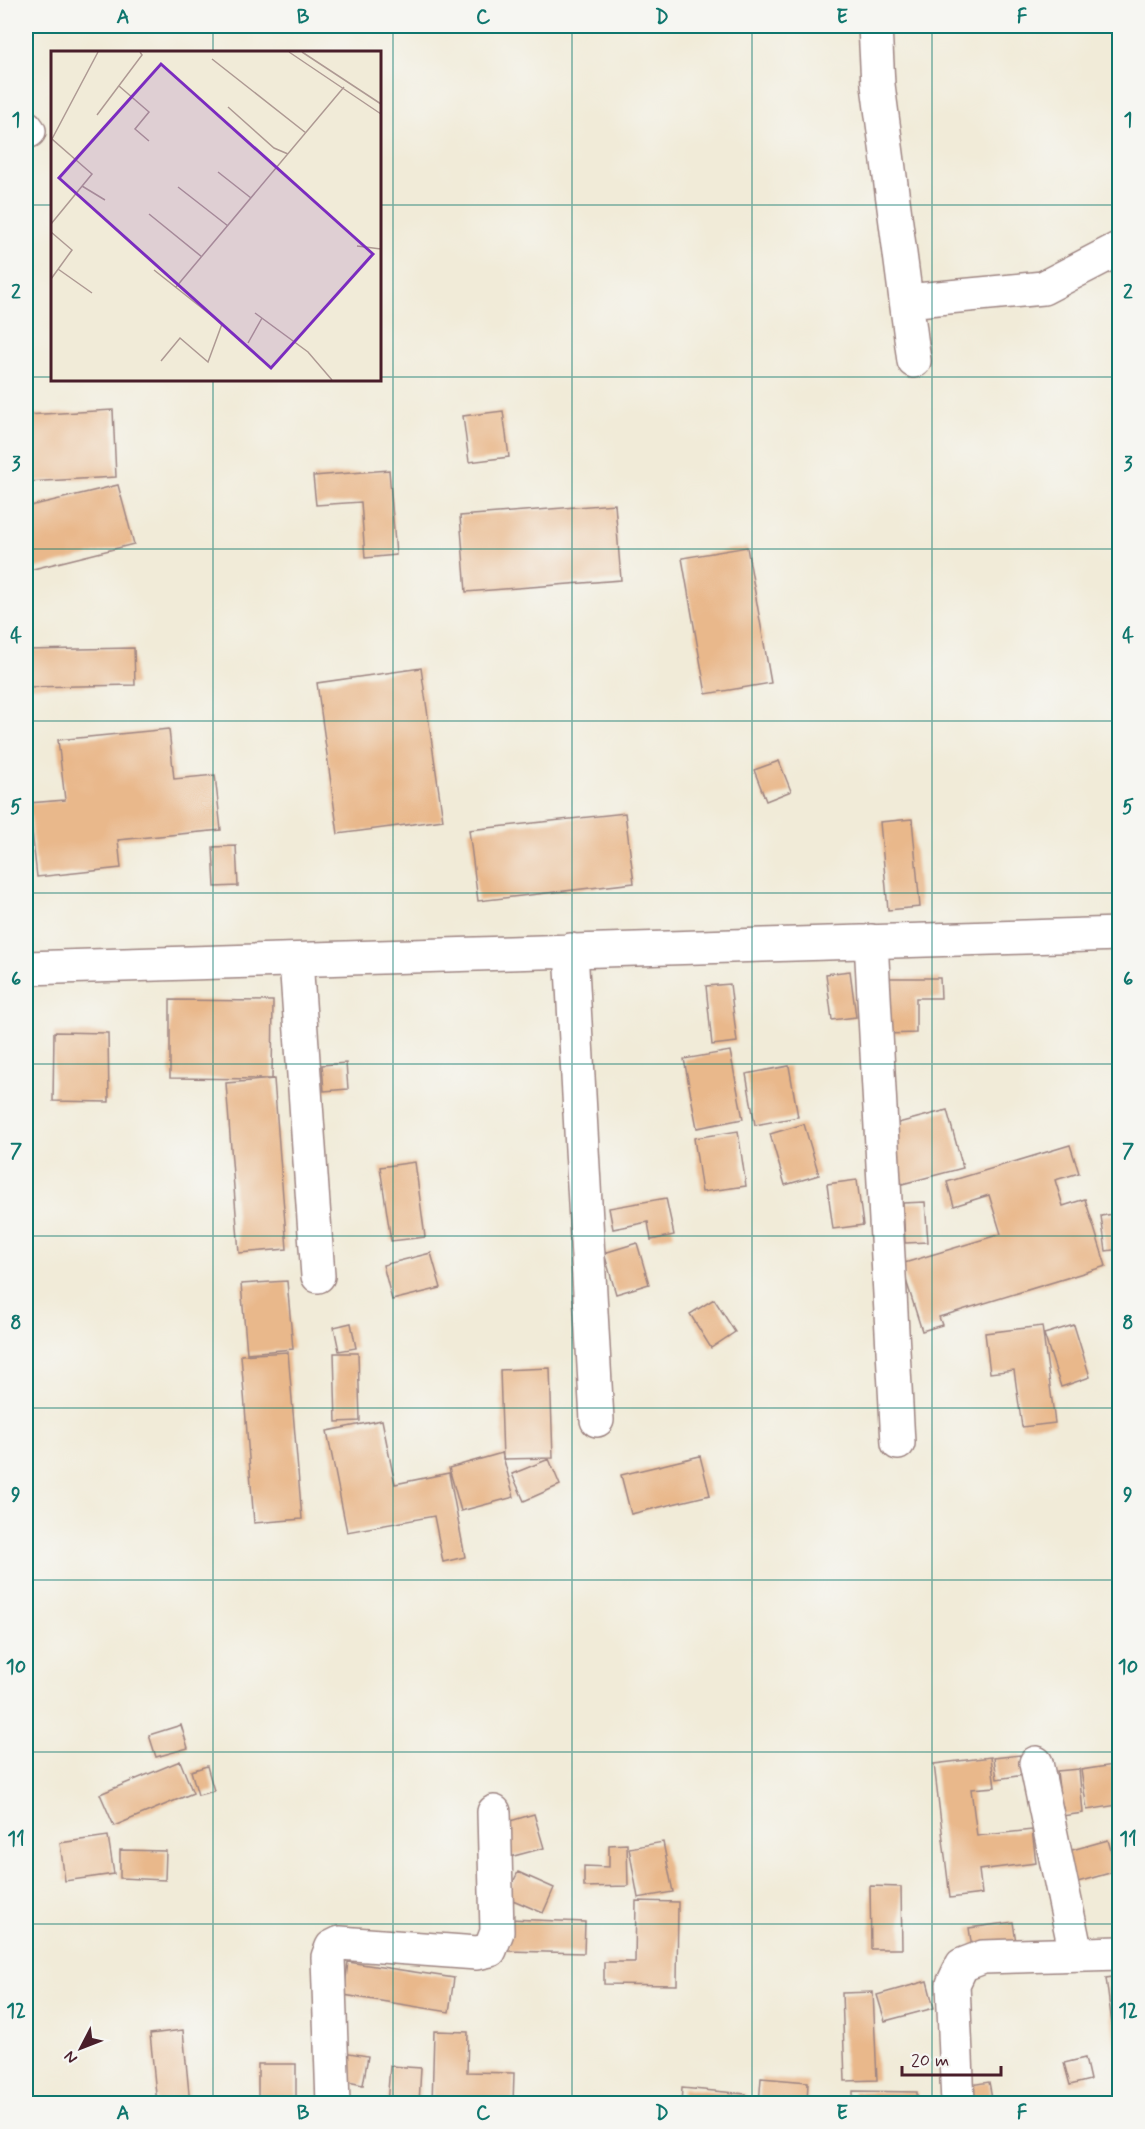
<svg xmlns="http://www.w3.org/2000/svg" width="1145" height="2129" font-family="Mynerve,sans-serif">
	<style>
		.building { fill: #e9b88b }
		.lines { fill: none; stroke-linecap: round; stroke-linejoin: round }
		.minor-casing { stroke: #9e8582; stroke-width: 36 }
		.minor { stroke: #fff; stroke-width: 33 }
		.grid { fill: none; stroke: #0f766e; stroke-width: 1.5; stroke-opacity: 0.55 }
		.inset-road { fill: none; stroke: #ae9993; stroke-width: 1.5 }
		.view { fill: #7b2cbf; fill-opacity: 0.15; stroke: #7b2cbf; stroke-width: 3 }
		.inset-edge { fill: none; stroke: #4a1f2b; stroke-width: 3 }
		.neatline { fill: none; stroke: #0f766e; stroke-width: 2 }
		.grid-label { font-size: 20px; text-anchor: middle; font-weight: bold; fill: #0f766e }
	</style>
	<rect width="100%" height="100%" fill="#f6f6f2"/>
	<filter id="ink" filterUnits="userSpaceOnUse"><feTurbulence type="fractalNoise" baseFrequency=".0167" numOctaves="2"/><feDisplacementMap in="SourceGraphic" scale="12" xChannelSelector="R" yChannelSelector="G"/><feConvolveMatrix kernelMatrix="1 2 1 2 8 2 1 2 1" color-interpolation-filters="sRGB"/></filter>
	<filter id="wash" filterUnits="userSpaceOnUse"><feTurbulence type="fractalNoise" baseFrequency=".008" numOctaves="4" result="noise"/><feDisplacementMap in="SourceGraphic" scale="24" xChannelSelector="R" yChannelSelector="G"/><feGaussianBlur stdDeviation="1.35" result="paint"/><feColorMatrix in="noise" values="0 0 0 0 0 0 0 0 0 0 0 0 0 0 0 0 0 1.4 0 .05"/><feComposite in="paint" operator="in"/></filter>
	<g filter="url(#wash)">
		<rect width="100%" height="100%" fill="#f1ebd8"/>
		<g id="blocks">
			<path class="building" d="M113,410L116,477L26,482V415Z
				M503,411L509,457L469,462L463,416Z
				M389,470L396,555L365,558L361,502L316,505L313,476Z
				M118,485L134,544L29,570L26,556V507Z
				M615,504L621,580L466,592L460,516Z
				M747,547L771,683L706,694L682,558Z
				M134,648L135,685L26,687V650Z
				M421,668L443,820L338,834L317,683Z
				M169,729L174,779L215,775L221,830L118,840L121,868L37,877L29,803L65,800L58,740Z
				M779,761L791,791L766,801L754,770Z
				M625,813L634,883L478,901L469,830Z
				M912,819L920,907L888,910L880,822Z
				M236,846L238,886L215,887L213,847Z
				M850,971L856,1017L832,1020L826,974Z
				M885,978H940L941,998H916V1033L885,1034Z
				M730,984L737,1042L712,1045L706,986Z
				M170,1000L273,1001L272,1079L170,1078Z
				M54,1032L108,1033L109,1102L53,1101Z
				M730,1051L743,1119L697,1128L684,1059Z
				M346,1063L348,1089L324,1091L322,1065Z
				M789,1066L798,1117L755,1125L746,1074Z
				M274,1079L287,1249L239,1253L226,1083Z
				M947,1110L963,1168L902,1184L887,1126Z
				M804,1124L819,1175L785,1185L770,1134Z
				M738,1131L746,1186L702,1192L694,1138Z
				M1070,1145L1079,1173L1055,1180L1063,1206L1085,1199L1106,1266L939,1317L942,1325L922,1331L901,1264L1001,1234L989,1195L954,1206L947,1182Z
				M415,1162L425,1237L391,1241L380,1167Z
				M857,1180L863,1225L833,1229L827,1184Z
				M666,1198L674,1235L651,1240L648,1222L613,1229L609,1208Z
				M925,1202L928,1242L905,1243L903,1203Z
				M1120,1213V1249L1106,1251L1101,1216Z
				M637,1243L649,1284L616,1294L604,1253Z
				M431,1253L441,1288L392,1300L383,1265Z
				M287,1281L293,1349L247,1353L241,1284Z
				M714,1299L735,1332L711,1348L690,1314Z
				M351,1323L356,1348L339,1351L334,1327Z
				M1074,1325L1090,1377L1061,1387L1044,1334Z
				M1042,1326L1055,1423L1022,1427L1014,1370L990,1373L985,1333Z
				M288,1352L302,1519L254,1523L241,1355Z
				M334,1353H358L360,1421L336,1422Z
				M550,1368L553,1458L503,1459L500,1370Z
				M382,1420L395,1484L449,1473L465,1557L443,1562L434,1516L347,1532L327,1431Z
				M502,1453L514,1497L461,1511L449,1468Z
				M700,1456L710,1495L631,1514L621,1475Z
				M549,1459L560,1485L524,1501L512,1474Z
				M181,1725L188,1748L156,1757L149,1735Z
				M1020,1755L1024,1775L997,1779L994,1758Z
				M991,1757L995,1787L971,1789L977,1836L1032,1830L1036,1863L979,1870L982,1894L950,1898L934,1764Z
				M180,1761L193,1793L114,1826L100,1794Z
				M1120,1764V1812L1117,1805L1087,1810L1081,1770Z
				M207,1766L214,1791L198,1795L191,1771Z
				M1079,1769L1083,1813L1062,1816L1057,1771Z
				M534,1814L544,1848L510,1857L500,1824Z
				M108,1836L114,1874L65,1881L60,1843Z
				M1108,1840L1117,1871L1074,1883L1065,1852Z
				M663,1842L673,1892L638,1898L629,1848Z
				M627,1844L628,1886L584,1887V1866L609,1867V1845Z
				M120,1850L166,1851L165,1880L120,1878Z
				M518,1872L554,1888L543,1913L506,1897Z
				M870,1886L901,1887L902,1949H871Z
				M636,1901L678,1902L677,1985L604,1984V1962H635Z
				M509,1919L585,1922L584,1953L508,1951Z
				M1013,1922L1017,1949L973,1955L969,1928Z
				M348,1962L454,1978L449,2012L344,1995Z
				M1120,1976V2069H1118L1106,1978Z
				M927,1981L934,2008L885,2021L877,1995Z
				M873,1992L877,2080L845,2081L842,1993Z
				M183,2030L190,2104H157L150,2034Z
				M434,2031L468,2032L467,2072L514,2073L513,2104H432Z
				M337,2051L368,2056L363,2085L333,2079Z
				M1085,2058L1090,2080L1070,2085L1064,2063Z
				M258,2064H296V2104H258Z
				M390,2066L421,2068L419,2104H387Z
				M761,2078L808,2082L807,2104H759Z
				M989,2082L993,2103L967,2104L964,2086Z
				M682,2088L746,2094L745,2104H681Z
				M853,2091L917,2092V2104H853Z"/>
		</g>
	</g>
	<g filter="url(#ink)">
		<use href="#blocks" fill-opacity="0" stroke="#9e8582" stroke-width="1.5"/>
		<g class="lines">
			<g class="minor-casing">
				<path id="minor" d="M875,26L878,85L914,361
					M26,127L29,131
					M906,301L1043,288L1118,249
					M871,941L898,1443
					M571,950L597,1420
					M296,960L318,1276
					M26,968L1120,934
					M1036,1763L1076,1954
					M333,2104L328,1957L332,1947L340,1943L477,1953L490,1950L497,1932L494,1812
					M958,2104L953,1984L962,1965L983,1957L1120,1953"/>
			</g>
			<use href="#minor" class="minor"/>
		</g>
	</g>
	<path class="grid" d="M213,26V52M393,26V2104M572,26V2104M752,26V2104M932,26V2104M26,205H52M380,205H1120M26,377H52M380,377H1120M213,380V2104M26,549H1120M26,721H1120M26,893H1120M26,1064H1120M26,1236H1120M26,1408H1120M26,1580H1120M26,1752H1120M26,1924H1120"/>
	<g transform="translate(51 51)">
		<rect width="330" height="330" fill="#f1ebd8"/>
		<path class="inset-road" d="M238,1L330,63M251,1L330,53M161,8L255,82M68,35L98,61L84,78L98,90M177,56L223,97L237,103M46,64L91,4L89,1M167,121L200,147M31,135L54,149M127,136L177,175M98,163L151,206M0,173L41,123L1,88L47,1M0,181L21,199L0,228M306,195L330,198M7,218L41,242M103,219L171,273L157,311L129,287L110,310M125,236L293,36M204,262L257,301L281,329M197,292L211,267"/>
		<path class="view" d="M110,13L322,203L220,317L8,127Z"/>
		<rect width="330" height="330" class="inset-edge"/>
	</g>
	<rect width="1145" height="2129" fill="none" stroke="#f6f6f2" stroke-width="66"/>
	<g transform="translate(81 2048) rotate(228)" stroke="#f6f6f2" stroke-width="4.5" paint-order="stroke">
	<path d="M0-4.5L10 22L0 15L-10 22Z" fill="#4a1f2b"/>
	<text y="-9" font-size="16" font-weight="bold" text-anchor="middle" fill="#4a1f2b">N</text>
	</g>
	<path d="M902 2066v9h99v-9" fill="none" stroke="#4a1f2b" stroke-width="3"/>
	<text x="911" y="2066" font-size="18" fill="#4a1f2b" stroke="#f6f6f2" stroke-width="4.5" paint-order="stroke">20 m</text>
	<rect x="33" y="33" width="1079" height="2063" class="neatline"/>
	<g class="grid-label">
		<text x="123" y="23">A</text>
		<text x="303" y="23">B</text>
		<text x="483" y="23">C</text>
		<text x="662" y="23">D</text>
		<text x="842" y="23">E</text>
		<text x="1022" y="23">F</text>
		<text x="16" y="126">1</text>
		<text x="1128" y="126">1</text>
		<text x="16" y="298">2</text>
		<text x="1128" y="298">2</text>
		<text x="16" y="470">3</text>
		<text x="1128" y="470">3</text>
		<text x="16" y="642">4</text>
		<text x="1128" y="642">4</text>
		<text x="16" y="813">5</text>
		<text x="1128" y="813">5</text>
		<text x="16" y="985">6</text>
		<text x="1128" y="985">6</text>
		<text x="16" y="1157">7</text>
		<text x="1128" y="1157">7</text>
		<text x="16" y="1329">8</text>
		<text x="1128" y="1329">8</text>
		<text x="16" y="1501">9</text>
		<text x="1128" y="1501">9</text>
		<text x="16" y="1673">10</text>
		<text x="1128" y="1673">10</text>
		<text x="16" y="1845">11</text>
		<text x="1128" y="1845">11</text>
		<text x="16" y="2017">12</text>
		<text x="1128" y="2017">12</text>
		<text x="123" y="2119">A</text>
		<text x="303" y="2119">B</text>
		<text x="483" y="2119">C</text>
		<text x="662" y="2119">D</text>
		<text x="842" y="2119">E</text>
		<text x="1022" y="2119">F</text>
	</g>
</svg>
